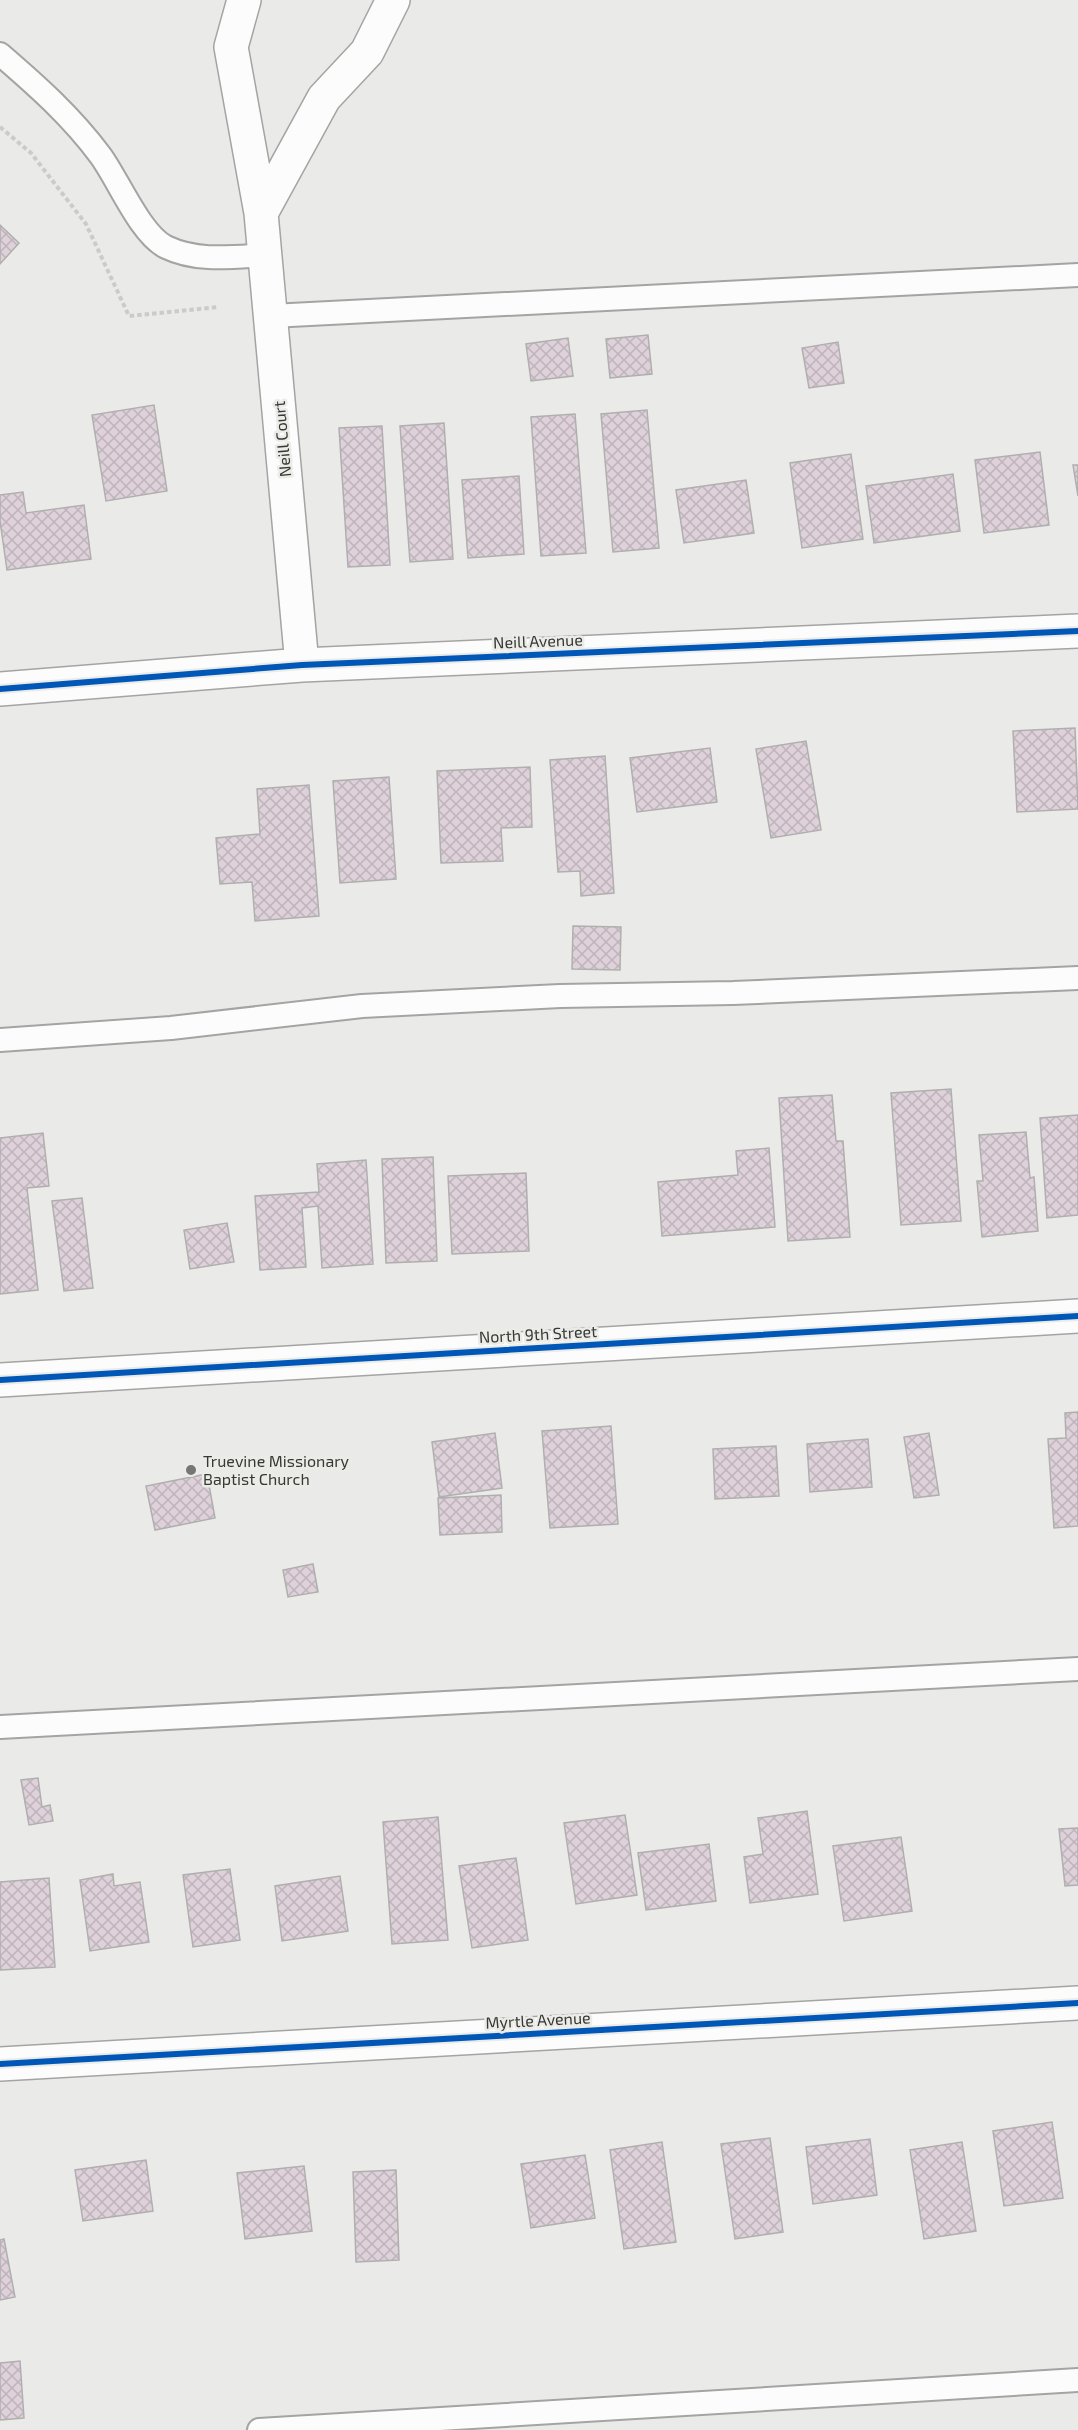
<svg xmlns="http://www.w3.org/2000/svg" width="1078" height="2430" font-family="'Exo 2',sans-serif">
	<style>
		.building { fill: url(#building-cross-hatch); stroke: #b0afaf; stroke-width: 1.5 }
		.lines { fill: none; stroke-linecap: round; stroke-linejoin: round }
		.service-casing { stroke: #a4a4a3; stroke-width: 26 }
		.minor-casing { stroke: #a4a4a3; stroke-width: 36 }
		.path { stroke: #cbcbca; stroke-width: 4; stroke-dasharray: 4.5 3; stroke-linecap: butt }
		.service { stroke: #fcfcfc; stroke-width: 22 }
		.minor { stroke: #fcfcfc; stroke-width: 33 }
		.cycleway-casing { stroke: #ebece8; stroke-width: 10 }
		.cycleway { stroke: #0057b8; stroke-width: 6 }
		.poi-dot { fill: #767674; stroke: #ebece8; stroke-width: 2 }
		.labels { text-anchor: middle; stroke-width: 5; stroke-linejoin: round; paint-order: stroke }
		.street-label { font-size: 16px; fill: #373735; stroke: #ebece8 }
		.poi-label { font-size: 16px; fill: #373735; stroke: #ebece8; text-anchor: start }
	</style>
	<defs>
		<pattern id="building-cross-hatch" width="8" height="8" patternUnits="userSpaceOnUse" patternTransform="scale(1.5)"><rect width="8" height="8" fill="#ded1d9"/><path d="M0 0l8 8M0 8l8-8" fill="none" stroke="#bfb4bb"/></pattern>
	</defs>
	<rect width="100%" height="100%" fill="#eaebe9"/>
	<path class="building" d="M0,225L19,243L0,264Z
		M648,335L652,374L610,378L606,339Z
		M568,338L573,376L531,381L526,344Z
		M838,342L844,383L809,388L802,348Z
		M154,405L167,491L106,501L92,415Z
		M647,410L659,548L613,552L601,414Z
		M575,414L586,553L541,556L531,417Z
		M444,423L453,559L410,562L400,426Z
		M382,426L390,565L348,567L339,428Z
		M1040,452L1049,525L984,533L975,460Z
		M851,454L863,539L802,548L790,463Z
		M1073,465H1078V496Z
		M953,474L960,531L874,543L866,486Z
		M519,476L524,554L468,558L462,480Z
		M746,480L754,533L684,543L676,490Z
		M23,492L26,513L84,505L91,559L7,570L0,521V495Z
		M1075,728L1078,809L1017,812L1013,731Z
		M806,741L821,830L771,838L756,749Z
		M710,748L717,802L637,812L630,758Z
		M605,756L614,893L581,896L580,871L558,872L550,760Z
		M530,767L532,827L501,828L503,861L441,863L437,771Z
		M389,777L396,879L340,883L333,781Z
		M309,785L319,916L255,921L252,882L220,884L216,838L260,834L257,789Z
		M573,926L621,927L620,970L572,969Z
		M951,1089L961,1221L901,1225L891,1093Z
		M832,1095L836,1141H843L850,1237L788,1241L779,1098Z
		M1078,1115V1215L1047,1218L1040,1118Z
		M1026,1132L1030,1178L1034,1177L1038,1231L982,1237L977,1181H983L979,1135Z
		M43,1133L49,1186L27,1188L38,1290L0,1294V1138Z
		M769,1148L775,1227L662,1236L658,1182L738,1175L736,1151Z
		M433,1157L437,1261L386,1263L382,1159Z
		M366,1160L373,1264L322,1268L318,1206L302,1208L306,1267L260,1270L255,1196L319,1192L317,1164Z
		M526,1173L529,1251L452,1254L448,1176Z
		M82,1198L93,1288L64,1291L52,1201Z
		M227,1223L234,1262L190,1269L184,1230Z
		M1078,1412V1526L1054,1528L1048,1439L1066,1438L1065,1413Z
		M611,1426L618,1524L550,1528L542,1431Z
		M495,1433L502,1488L439,1497L432,1442Z
		M929,1433L939,1495L914,1498L904,1437Z
		M868,1439L872,1487L810,1492L807,1444Z
		M776,1446L779,1496L715,1499L713,1449Z
		M207,1474L215,1518L155,1530L146,1486Z
		M501,1495L502,1532L440,1535L438,1498Z
		M313,1564L318,1592L288,1597L283,1570Z
		M38,1778L42,1807L50,1805L53,1821L29,1825L21,1780Z
		M807,1811L818,1894L750,1903L744,1857L763,1854L758,1818Z
		M625,1815L637,1895L576,1904L564,1823Z
		M438,1817L448,1940L392,1944L383,1822Z
		M1078,1828V1885L1065,1886L1059,1829Z
		M901,1837L912,1911L844,1921L833,1846Z
		M709,1844L716,1901L646,1910L638,1853Z
		M516,1858L528,1940L472,1948L459,1866Z
		M230,1869L240,1940L193,1947L183,1875Z
		M113,1874L114,1886L140,1882L149,1942L90,1951L80,1880Z
		M340,1876L348,1931L282,1941L275,1886Z
		M49,1878L55,1967L0,1970V1882Z
		M1052,2122L1063,2198L1004,2206L993,2131Z
		M770,2138L783,2232L735,2239L721,2144Z
		M870,2139L877,2195L813,2204L806,2147Z
		M662,2142L676,2242L624,2249L610,2150Z
		M962,2142L976,2231L924,2239L910,2150Z
		M585,2155L595,2218L531,2228L521,2164Z
		M146,2160L153,2211L83,2221L75,2170Z
		M304,2166L312,2231L245,2239L237,2173Z
		M396,2170L399,2260L356,2262L353,2172Z
		M4,2239L15,2297L0,2300V2240Z
		M20,2361L24,2418L0,2420V2363Z"/>
	<g class="lines">
		<g class="service-casing">
			<path id="service" d="M0,54C36,85 71,116 100,155C118,179 140,234 166,247C197,262 232,257 265,255
				M271,316L1078,275
				M0,1040L171,1028L362,1006L560,996L733,993L1078,978
				M0,1727L1078,1669
				M259,2430L1078,2380"/>
		</g>
		<g class="minor-casing">
			<path id="minor" d="M244,0L231,47L261,213L302,665
				M261,213L324,98L367,52L393,0
				M0,689L302,665L1078,631
				M0,1380L1078,1316
				M0,2064L1078,2003"/>
		</g>
		<path class="path" d="M0,127L31,153L86,224L129,316L218,307"/>
		<use href="#service" class="service"/>
		<use href="#minor" class="minor"/>
		<g class="cycleway-casing">
			<path id="cycleway" d="M0,689L302,665L1078,631
				M0,1380L1078,1316
				M0,2064L1078,2003"/>
		</g>
		<use href="#cycleway" class="cycleway"/>
	</g>
	<circle class="poi-dot" cx="191" cy="1470" r="6"/>
	<g class="labels">
		<g class="street-label">
			<text transform="translate(282 439) rotate(-95)" y="6">Neill Court</text>
			<text transform="translate(538 641) rotate(-2)" y="6">Neill Avenue</text>
			<text transform="translate(538 1334) rotate(-3)" y="6">North 9th Street</text>
			<text transform="translate(538 2020) rotate(-3)" y="6">Myrtle Avenue</text>
		</g>
		<g class="poi-label">
			<text x="203" y="1467">Truevine Missionary<tspan x="203" dy="18">Baptist Church</tspan></text>
		</g>
	</g>
</svg>
